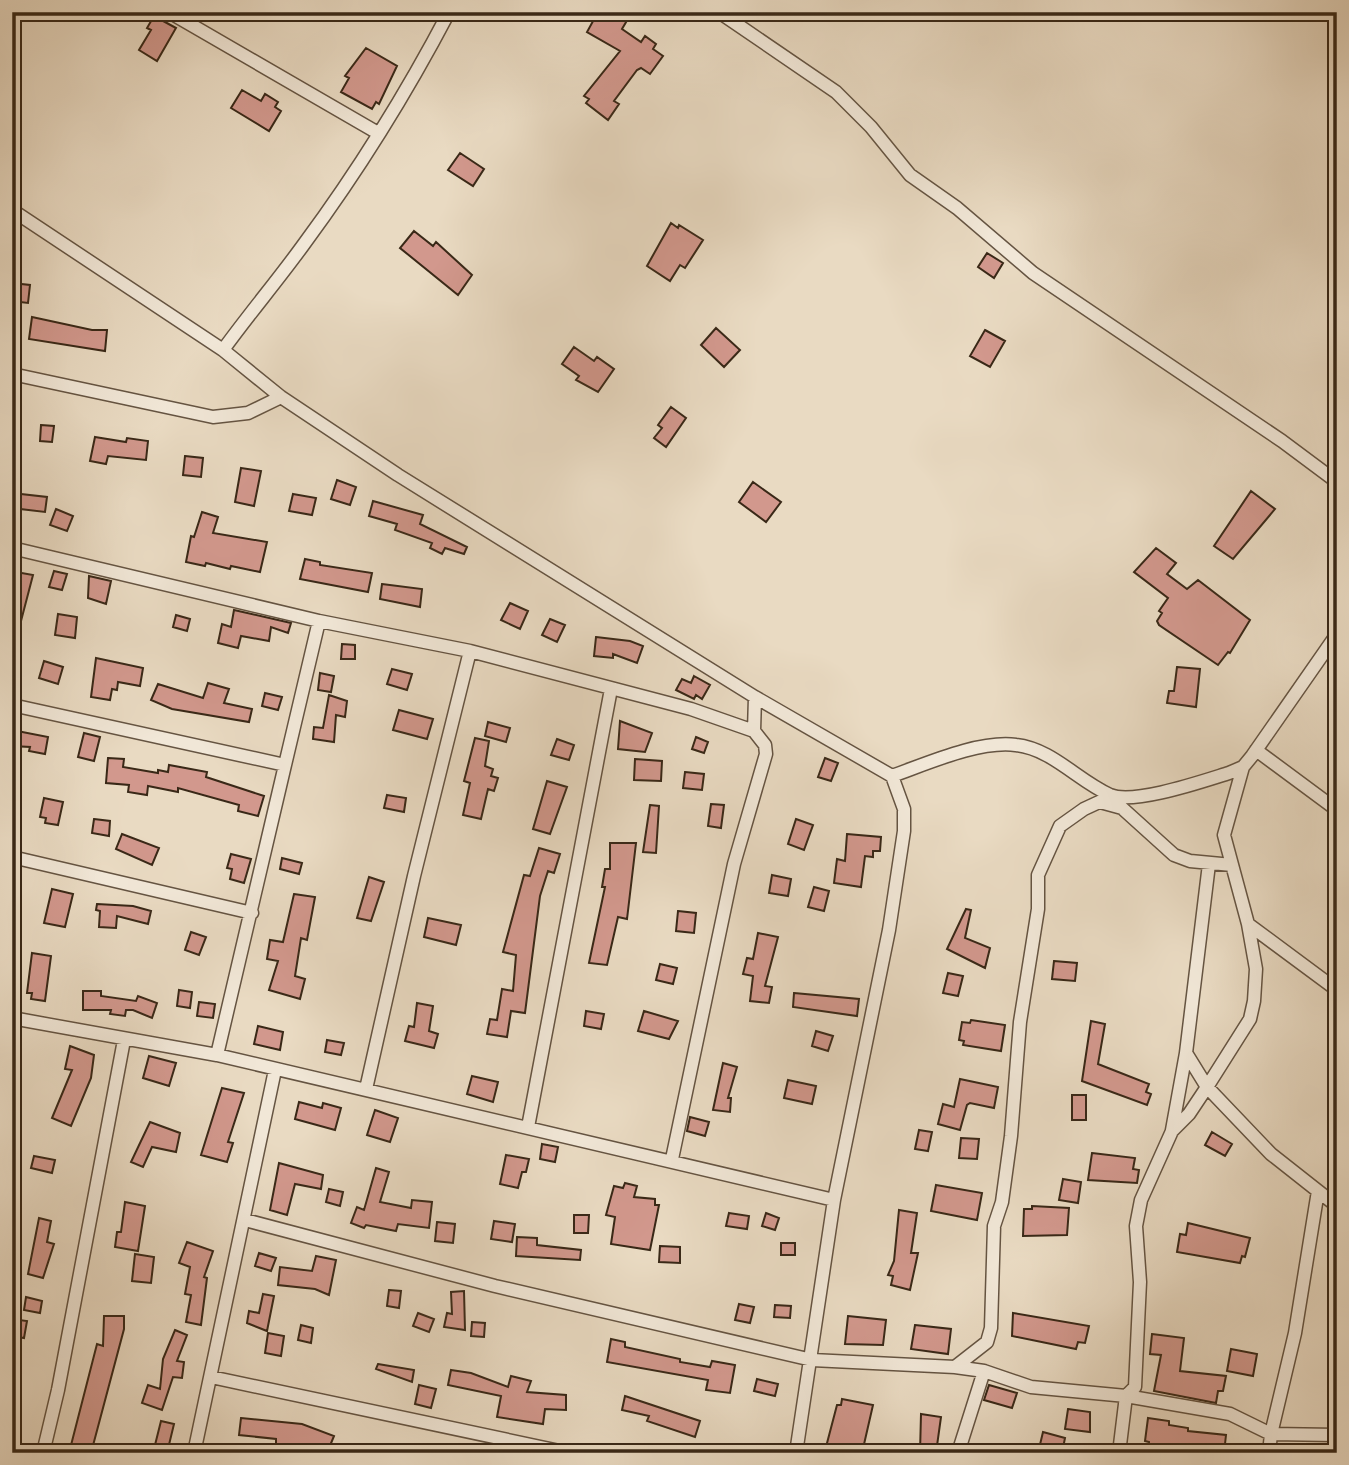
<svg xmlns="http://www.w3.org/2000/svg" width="1349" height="1465" font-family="'IM FELL Great Primer',serif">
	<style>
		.building { fill: #d2988d; stroke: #392817; stroke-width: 2 }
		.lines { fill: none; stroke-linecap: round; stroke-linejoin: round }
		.street-casing { stroke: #655442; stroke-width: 15 }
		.street { stroke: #f1e7d7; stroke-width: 12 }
	</style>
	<rect width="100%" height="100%" fill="#e9dac2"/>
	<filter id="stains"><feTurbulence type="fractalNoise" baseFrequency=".00286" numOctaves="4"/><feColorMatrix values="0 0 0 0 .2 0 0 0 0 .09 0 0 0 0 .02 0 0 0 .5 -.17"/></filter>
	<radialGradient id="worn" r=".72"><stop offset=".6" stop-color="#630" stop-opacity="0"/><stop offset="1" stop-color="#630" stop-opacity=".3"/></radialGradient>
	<path class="building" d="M598,12H632L622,29L641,42L645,36L656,44L653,49L663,56L650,74L641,68L637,70L614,101L619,104L608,120L586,103L589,99L584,96L620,51L587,32Z
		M154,16L176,28L157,61L139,50L151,30L147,28Z
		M366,48L397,66L379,104L376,102L372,109L341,92L349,78L345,76Z
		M242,90L261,101L265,94L278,102L275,107L281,111L269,131L231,108Z
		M460,153L484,169L473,186L448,170Z
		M671,223L678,228L679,225L703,240L685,268L680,265L670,281L647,266Z
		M414,231L433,246L436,242L472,275L458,295L400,248Z
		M987,253L1003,263L994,278L978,267Z
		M12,283L30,285L28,303L12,301Z
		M32,317L92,330H107L105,351L29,339Z
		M716,328L740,350L724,367L701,345Z
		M985,330L1005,341L990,367L970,356Z
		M574,347L594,361L597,357L614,369L598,392L576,380L579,376L562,364Z
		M671,407L686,418L666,447L654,438L662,428L658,425Z
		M41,425L54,426L52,442L40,441Z
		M95,437L126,442L127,438L148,441L146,460L108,456L106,464L90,461Z
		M185,456L203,458L201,477L183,475Z
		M241,468L261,471L254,506L235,502Z
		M337,480L356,487L350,505L331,499Z
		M753,482L781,502L766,522L739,502Z
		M1251,491L1275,509L1233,559L1214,546Z
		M12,493L47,497L45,512L12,508Z
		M293,494L316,498L312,515L289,511Z
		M373,501L423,515L420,524L467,547L464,554L445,548L442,554L430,548L432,543L395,530L397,524L369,516Z
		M56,509L73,516L67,531L50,525Z
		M202,512L218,517L213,533L267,542L260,572L231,566L230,569L206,563L205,566L186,562L191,536L194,537Z
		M1156,548L1176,563L1167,574L1187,589L1198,580L1250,620L1230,653L1228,652L1218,665L1159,625L1157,621L1162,613L1159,611L1168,598L1134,572Z
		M305,559L320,562V565L372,573L368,592L300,579Z
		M54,571L67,574L62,590L49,587Z
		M16,572L33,575L15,644L12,643V594Z
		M89,576L111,581L106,604L88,598Z
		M382,584L422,589L420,607L380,599Z
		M510,603L528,611L520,629L501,620Z
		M234,610L291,623L288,633L271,627L269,641L241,636L238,648L218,643L222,624L231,627Z
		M58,614L77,617L75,638L55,635Z
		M176,615L190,619L187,631L173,627Z
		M550,619L565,625L557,642L542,635Z
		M596,637L630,641L643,646L637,663L613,654V658L594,656Z
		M342,644L355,645V659H341Z
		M96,658L143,668L140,686L118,682L117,690L112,689L110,700L91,697Z
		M44,661L63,667L58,684L39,678Z
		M1177,667L1200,669L1196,707L1167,703L1169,691H1174Z
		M392,669L412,674L407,690L387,684Z
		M320,673L334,676L331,692L318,690Z
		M694,676L710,685L702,699L696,695L694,699L676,690L682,679L691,683Z
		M208,683L229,689L224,703L252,709L249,722L172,709L151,700L158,684L203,698Z
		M265,693L282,697L278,710L262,706Z
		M329,695L347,701L345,717L336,715L334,742L313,739L314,727L323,728Z
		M399,710L433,719L427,739L393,730Z
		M620,721L652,733L645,752L618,749Z
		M488,722L510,728L506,742L485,736Z
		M12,730L48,737L45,754L29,751L30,747L12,746Z
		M84,733L100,737L94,761L78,757Z
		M696,737L708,742L704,753L692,749Z
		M475,738L489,741L485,766L493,769L491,776L498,778L494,791L488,789L481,819L463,815L470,783L464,781Z
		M557,739L574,745L569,760L551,755Z
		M108,758L124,759L123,767L158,773V770L168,772L169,765L207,772L206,777L264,796L258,816L238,811L239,805L178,788V792L148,786L147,795L128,792L129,785L106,783Z
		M825,758L838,763L831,781L818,777Z
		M635,759L662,761L661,781L634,780Z
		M685,772L704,774L702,790L683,788Z
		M547,781L567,787L550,834L533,829Z
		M387,795L406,798L404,812L384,808Z
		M44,798L63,802L58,825L45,823L46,818L40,817Z
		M711,804L724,805L721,828L708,826Z
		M650,805L659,806L656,853L643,852Z
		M94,819L110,821L109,836L92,833Z
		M796,819L813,825L804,850L788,844Z
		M122,834L159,848L152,865L116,849Z
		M847,834L881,837L880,851H873V857L865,856L861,887L834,883L837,859L845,861Z
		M610,843H636L627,919L618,917L607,965L589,963L605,887H602L605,869H610Z
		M539,848L560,854L554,873L548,871L540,896L525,1013L511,1011L507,1037L487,1034L490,1019L497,1020L502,989L513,991L516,955L503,952L524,875L530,876Z
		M231,854L251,859L244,883L230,879L232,869L227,868Z
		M282,858L302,863L299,874L280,869Z
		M772,875L791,879L788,896L769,893Z
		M369,877L384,882L371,921L357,918Z
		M814,887L829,891L824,911L808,907Z
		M52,889L73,894L65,927L44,923Z
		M294,894L315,897L307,940L301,938L295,976L305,979L300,999L269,990L278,961L267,959L270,940L283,942Z
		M97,904L133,906L151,911L148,924L117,916L116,928L99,927L100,911L96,910Z
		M966,909L971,910L965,938L990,948L985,968L947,949Z
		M678,911L696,913L694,933L676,931Z
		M428,918L461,925L456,945L424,937Z
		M191,932L206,937L199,955L185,950Z
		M758,933L778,937L765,986L772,987L769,1003L750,1001L753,976L743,974L747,958L753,959Z
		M32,953L51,956L45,1001L31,999L32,993H27Z
		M1054,961L1077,963L1075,981L1052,979Z
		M660,964L677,968L673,984L656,980Z
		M948,973L963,976L958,996L943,993Z
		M179,990L192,992L190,1008L177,1006Z
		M83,991H101V996L136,1001L138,996L157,1003L152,1018L133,1010H126L125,1016L110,1014L111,1010H83Z
		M794,993L859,999L857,1016L793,1007Z
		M199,1002L215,1004L213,1018L197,1016Z
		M417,1003L433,1006L429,1031L438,1034L434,1048L405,1041L409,1026L414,1027Z
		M586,1011L604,1014L601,1029L584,1026Z
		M644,1011L678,1021L669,1039L638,1031Z
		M971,1020L1005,1025L1001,1051L963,1045L964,1041L959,1040L962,1022L970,1023Z
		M1091,1021L1105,1024L1098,1064L1149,1084L1146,1092L1151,1094L1147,1105L1082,1081Z
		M258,1026L283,1032L280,1050L254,1044Z
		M816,1031L833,1036L828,1051L812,1046Z
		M327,1040L344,1043L341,1055L325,1052Z
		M70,1046L94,1055L91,1078L71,1126L52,1118L72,1070L65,1069Z
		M149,1056L176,1063L169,1086L143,1078Z
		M723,1063L737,1067L728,1098H731L730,1112L713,1110Z
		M472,1076L498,1082L493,1102L467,1094Z
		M960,1079L998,1087L994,1108L970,1103L967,1105L960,1130L938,1124L943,1104L954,1107Z
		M788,1080L816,1086L812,1104L784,1098Z
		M222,1088L244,1093L228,1142L233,1143L227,1162L201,1155Z
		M1072,1095H1086V1120H1072Z
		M299,1102L322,1108L323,1103L341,1108L335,1130L295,1119Z
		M375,1110L398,1118L390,1142L367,1135Z
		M690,1117L709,1122L705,1136L687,1131Z
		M150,1122L180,1133L176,1152L152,1147L143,1167L131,1162Z
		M919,1130L932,1132L928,1151L915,1149Z
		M1212,1132L1232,1144L1225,1156L1205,1145Z
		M961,1138L979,1139L977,1159L959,1158Z
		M542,1144L558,1147L555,1162L540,1159Z
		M1092,1153L1135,1158L1133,1169L1139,1170L1137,1183L1088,1180Z
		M506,1155L529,1159L526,1172H522L518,1188L500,1184Z
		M34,1156L55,1160L52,1173L31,1168Z
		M279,1163L323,1175L321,1189L295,1184L287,1215L270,1210Z
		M376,1168L389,1172L380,1202L411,1208L412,1200L432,1202L429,1228L398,1224L396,1231L366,1225L364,1228L351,1223L357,1207L364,1210Z
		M1063,1179L1081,1182L1078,1203L1059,1200Z
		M625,1183L637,1186L634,1197L655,1199V1205H659L650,1250L611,1244L615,1217L606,1215L614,1186L623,1188Z
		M936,1185L982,1193L977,1220L931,1211Z
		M329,1189L343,1192L340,1206L326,1202Z
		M125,1202L145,1206L138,1251L115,1247L117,1232H121Z
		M1032,1206L1069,1208L1067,1235L1023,1236L1024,1209H1032Z
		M899,1210L917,1213L911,1253H918L910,1290L891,1285L893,1276L888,1275L894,1261Z
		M729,1213L749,1216L747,1229L726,1226Z
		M766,1213L779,1218L775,1230L762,1226Z
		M574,1215H589L588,1233H574Z
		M39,1218L51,1221L47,1242L54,1244L43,1278L28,1274Z
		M494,1221L515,1224L512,1242L491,1239Z
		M437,1222L455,1224L453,1243L435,1241Z
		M1188,1223L1250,1238L1245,1257L1242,1256L1240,1263L1177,1252L1180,1234L1186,1235Z
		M517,1237L537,1238V1245L581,1250L580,1260L516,1256Z
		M187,1242L213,1251L204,1277L207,1278L201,1325L186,1322L191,1295L185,1294L190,1267L179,1263Z
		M781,1243H795V1255H781Z
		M660,1246L680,1247V1263L659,1262Z
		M259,1253L276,1258L271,1271L255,1266Z
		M135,1254L154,1257L151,1283L132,1281Z
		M316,1256L336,1260L329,1295L315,1289L278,1285L280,1267L312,1271Z
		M389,1290L401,1291L399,1308L387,1306Z
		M464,1291L465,1330L444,1327L447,1313L452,1314L451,1292Z
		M263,1294L274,1296L267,1331L247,1323L249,1311L259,1313Z
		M26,1297L42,1301L40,1313L24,1310Z
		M739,1304L754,1307L750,1323L735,1320Z
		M775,1305L791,1306L790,1318L774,1317Z
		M418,1313L434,1319L429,1332L413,1326Z
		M1013,1313L1089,1326L1085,1343L1078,1342L1076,1349L1012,1336Z
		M104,1316H124V1329L91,1453H69L97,1344L103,1346Z
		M848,1316L886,1320L883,1345L845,1344Z
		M12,1319L27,1321L24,1338L12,1336Z
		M472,1322L485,1323L484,1337L471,1336Z
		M301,1325L313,1328L311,1343L298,1340Z
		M915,1325L951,1329L948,1354L911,1349Z
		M175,1330L187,1335L177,1361L184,1362L182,1378L173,1377L162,1410L142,1403L148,1385L160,1389L163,1359Z
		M268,1333L284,1336L281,1356L265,1353Z
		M1152,1334L1184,1338L1180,1371L1226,1376L1223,1391H1218L1216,1403L1154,1391L1161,1355L1150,1354Z
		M611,1339L625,1342V1347L680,1359V1362L710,1367L712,1361L735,1365L730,1393L706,1390L708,1380L607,1362Z
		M1231,1349L1257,1354L1253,1376L1227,1371Z
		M378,1364L414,1370L412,1382L376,1369Z
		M451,1370L471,1373L508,1387L511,1376L531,1381L527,1392L566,1395V1410L545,1409L543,1424L497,1417L501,1396L448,1385Z
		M757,1379L778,1384L775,1396L754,1391Z
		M419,1385L436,1389L431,1408L415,1404Z
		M989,1385L1017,1393L1012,1408L984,1400Z
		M625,1396L700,1421L695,1437L647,1421L649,1416L622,1410Z
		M842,1399L873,1405L862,1453L826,1447L837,1405H841Z
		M1068,1409L1090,1412V1432L1065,1429Z
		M921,1414L941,1417L936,1453H920Z
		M241,1418L302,1424L334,1436L327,1453H306L308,1446L276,1444V1439L239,1435Z
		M1148,1418L1169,1421V1425L1188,1428V1431L1226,1435L1224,1453H1148L1149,1442L1145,1441Z
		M161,1421L174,1424L167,1453H153Z
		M1043,1432L1065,1438L1062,1453H1038Z"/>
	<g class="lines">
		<g class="street-casing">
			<path id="street" d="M169,12L378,133
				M719,12L836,92L871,127L910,175L957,208L1033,273L1282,441L1337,482
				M12,210L223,350L281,397L398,475L755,697L892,776C926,764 979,740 1016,745C1052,749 1077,780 1110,795C1134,805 1203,781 1229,773L1243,767L1252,756L1337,634
				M223,350C249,314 278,280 304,244C358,171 407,92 449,12
				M12,374L213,417L248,413L281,397
				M12,548L319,621L470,651L691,709L754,731L755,697
				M12,705L285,765L319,621
				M1256,750L1337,810
				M1100,802L1122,808L1174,855L1190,861L1232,865
				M12,857L252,913
				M1209,864L1186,1053L1207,1087L1271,1154L1337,1206
				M1248,924L1337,990
				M12,1018L217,1055L285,765
				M217,1055L834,1200
				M366,1089L414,876L470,651
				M528,1127L611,689
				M1172,1130L1186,1053
				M672,1159L734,864L766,754L765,745L754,731
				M1318,1191L1295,1333L1271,1434L1337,1435
				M245,1220L495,1286L812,1360L955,1367L984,1371L1031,1387L1126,1396L1135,1387L1140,1282L1136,1226L1141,1200L1172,1131L1189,1114L1207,1087L1250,1019L1254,1001L1256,969L1248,924L1224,835L1243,767
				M955,1367L987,1342L991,1328L994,1226L1002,1202L1011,1136L1020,1022L1038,909V875L1060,826L1084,809L1112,796
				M211,1377L569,1453
				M43,1453L58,1390L124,1040
				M194,1453L275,1070
				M796,1453L834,1200L889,930L904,831V809L892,776
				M958,1453L984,1371
				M1119,1453L1126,1396L1230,1414L1271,1434L1269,1453"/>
		</g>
		<use href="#street" class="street"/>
	</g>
	<rect width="1349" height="1465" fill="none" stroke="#e9dac2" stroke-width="42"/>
	<rect x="14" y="14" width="1321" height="1437" fill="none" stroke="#392817" stroke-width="3.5"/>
	<rect x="21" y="21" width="1307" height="1423" fill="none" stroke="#392817" stroke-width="2"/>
	<rect width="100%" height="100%" filter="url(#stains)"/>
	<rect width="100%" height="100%" fill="url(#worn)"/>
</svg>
